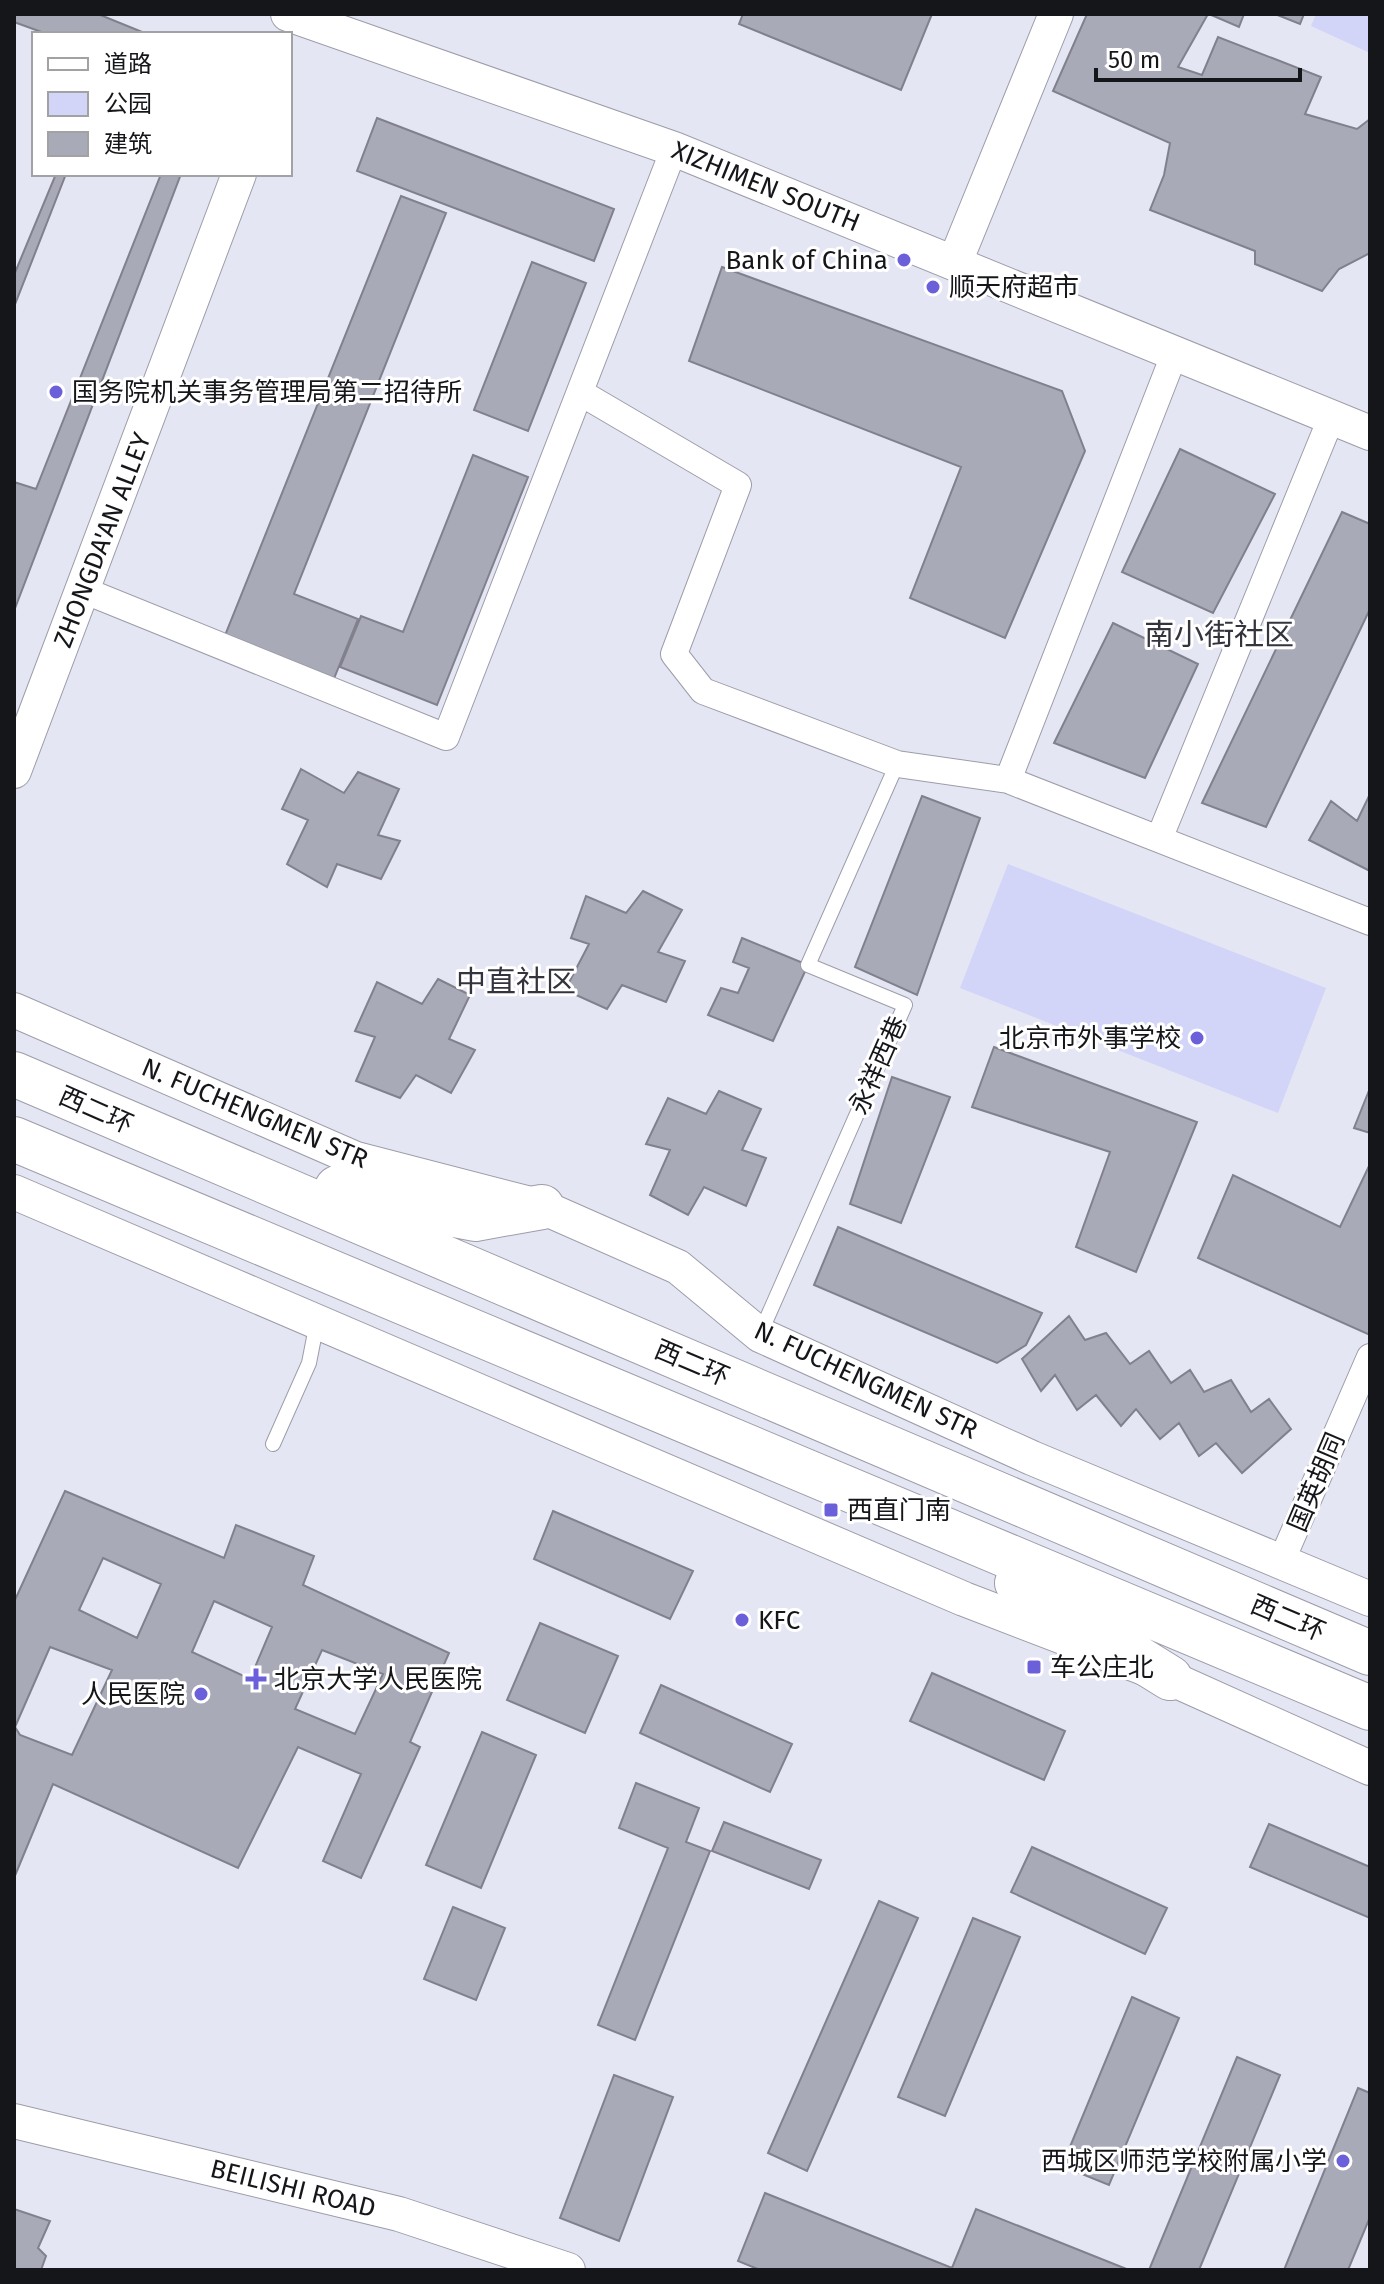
<svg xmlns="http://www.w3.org/2000/svg" width="1384" height="2284" font-family="'Fira Sans','Noto Sans SC',sans-serif">
	<style>
		.green { fill: #d2d4f8 }
		.building { fill: #a9aab7; stroke: #80818d; stroke-width: 2; fill-rule: evenodd }
		.lines { fill: none; stroke-linecap: round; stroke-linejoin: round }
		.service-casing { stroke: #9c9da9; stroke-width: 16 }
		.minor-casing { stroke: #9c9da9; stroke-width: 28 }
		.tertiary-casing { stroke: #9c9da9; stroke-width: 36 }
		.trunk-casing { stroke: #9c9da9; stroke-width: 46 }
		.service { stroke: #fff; stroke-width: 14 }
		.minor { stroke: #fff; stroke-width: 26 }
		.tertiary { stroke: #fff; stroke-width: 34 }
		.trunk { stroke: #fff; stroke-width: 44 }
		.poi-dot { fill: #6c60da; stroke: #fff; stroke-width: 3 }
		.labels { text-anchor: middle; stroke-width: 6; stroke-linejoin: round; paint-order: stroke }
		.street-label { font-size: 26px; fill: #15161a; stroke: #fff }
		.poi-label { font-size: 26px; fill: #15161a; stroke: #fff; text-anchor: start }
		.quarter-label { font-size: 30px; fill: #34343f; stroke: #fff }
	</style>
	<rect width="100%" height="100%" fill="#e5e6f4"/>
	<path class="green" d="M1316,14H1370V53L1311,26Z
		M1008,864L1326,988L1278,1113L960,988Z"/>
	<path class="building" d="M14,14H98L147,34H34V174H181L14,611Z
		M743,14H932L901,90L739,24Z
		M1087,14H1208L1178,67L1202,75L1218,37L1321,77L1305,114L1357,129L1370,119V253L1339,269L1322,291L1255,264V251L1150,210L1164,175L1170,143L1053,91Z
		M1209,14H1244L1239,27Z
		M1275,14H1304L1300,24Z
		M14,22L47,34H34V174H56L14,275Z
		M377,118L614,209L594,261L357,171Z
		M66,174H161L36,489L14,482V307Z
		M401,196L446,213L294,594L358,619L333,681L224,638Z
		M532,262L586,283L528,431L474,410Z
		M722,267L1062,391L1085,451L1005,638L910,598L961,467L689,361Z
		M1180,449L1275,494L1213,613L1122,572Z
		M473,455L528,477L437,705L340,667L361,616L403,632Z
		M1342,512L1370,524V609L1266,827L1202,803Z
		M1113,623L1198,664L1145,778L1054,743Z
		M301,769L344,793L358,772L399,789L378,835L400,841L381,879L337,864L327,887L287,864L308,820L282,809Z
		M1370,794V871L1309,840L1331,801L1357,821Z
		M922,796L980,818L917,995L855,967Z
		M643,891L682,910L658,952L685,961L666,1002L622,985L607,1009L565,990L589,944L571,938L586,896L626,913Z
		M742,938L808,965L773,1041L708,1015L721,988L738,993L749,968L733,962Z
		M438,979L470,995L449,1039L475,1050L451,1093L416,1075L400,1098L356,1081L375,1037L355,1031L377,982L422,1004Z
		M994,1047L1197,1122L1136,1272L1076,1247L1110,1152L972,1107Z
		M892,1077L950,1097L901,1223L850,1204Z
		M1370,1088V1133L1354,1128Z
		M719,1091L761,1109L742,1150L766,1158L746,1206L704,1187L688,1215L650,1195L670,1150L646,1144L668,1098L706,1114Z
		M1370,1164V1335L1198,1258L1233,1175L1340,1227Z
		M838,1227L1042,1313L1026,1345L997,1363L814,1285Z
		M1069,1316L1085,1340L1106,1333L1130,1364L1149,1351L1171,1383L1190,1370L1204,1392L1231,1380L1251,1412L1269,1399L1291,1429L1242,1473L1216,1443L1199,1456L1179,1423L1160,1439L1136,1409L1121,1426L1096,1395L1077,1410L1055,1375L1041,1391L1022,1359Z
		M65,1491L224,1558L236,1525L314,1556L303,1585L449,1653L410,1742L420,1747L361,1878L323,1861L361,1774L298,1747L238,1868L53,1784L14,1878V1602ZM103,1558L161,1584L137,1638L79,1610ZM214,1601L272,1627L250,1679L192,1652ZM50,1647L112,1670L72,1755L20,1735L15,1727ZM322,1650L383,1674L355,1734L295,1709Z
		M553,1511L693,1571L670,1619L534,1559Z
		M540,1623L618,1656L585,1733L507,1700Z
		M932,1673L1065,1731L1044,1780L910,1721Z
		M661,1685L792,1744L770,1792L640,1733Z
		M482,1732L536,1755L481,1888L426,1865Z
		M636,1783L699,1808L686,1842L710,1851L635,2040L598,2025L668,1848L619,1828Z
		M724,1822L821,1860L809,1889L712,1851Z
		M1269,1824L1370,1867V1918L1250,1867Z
		M1032,1847L1167,1908L1145,1954L1011,1892Z
		M879,1901L918,1918L807,2171L768,2153Z
		M453,1907L505,1928L476,2000L424,1979Z
		M973,1918L1020,1937L945,2116L898,2097Z
		M1132,1997L1179,2018L1109,2185L1062,2166Z
		M1237,2057L1280,2075L1199,2270H1149Z
		M614,2075L673,2097L619,2241L560,2218Z
		M1358,2088L1370,2093V2217L1348,2270H1284Z
		M765,2193L952,2268L976,2209L1129,2270H760L738,2261Z
		M14,2209L50,2221L38,2248L46,2256L41,2270H14Z"/>
	<g class="lines">
		<g class="service-casing">
			<path id="service" d="M760,1334L905,1005L808,965L897,764
				M273,1444L309,1363L317,1322"/>
		</g>
		<g class="minor-casing">
			<path id="minor" d="M581,393L738,485L674,654L703,691L897,764L1008,780L1370,922
				M83,590L446,737L674,149
				M1008,780L1174,355
				M1159,839L1332,416
				M1281,1562L1370,1357"/>
		</g>
		<g class="tertiary-casing">
			<path id="tertiary" d="M288,14L674,149L1370,433
				M955,262L1056,14
				M14,771L239,174
				M14,1010L356,1159L542,1207L678,1267L760,1335L1032,1458L1370,1599
				M14,1192L964,1599L1170,1678L1370,1768
				M14,2121L399,2214L568,2270"/>
		</g>
		<g class="trunk-casing">
			<path id="trunk" d="M14,1074L1370,1653
				M14,1139L1370,1708
				M337,1188L381,1201L475,1219L542,1207
				M1017,1583L1170,1678"/>
		</g>
		<use href="#service" class="service"/>
		<use href="#minor" class="minor"/>
		<use href="#tertiary" class="tertiary"/>
		<use href="#trunk" class="trunk"/>
	</g>
	<g class="poi-dot">
		<circle cx="904" cy="260" r="8"/>
		<circle cx="933" cy="287" r="8"/>
		<circle cx="56" cy="392" r="8"/>
		<circle cx="1197" cy="1038" r="8"/>
		<rect x="823" y="1502" width="16" height="16" rx="4"/>
		<circle cx="742" cy="1620" r="8"/>
		<rect x="1026" y="1659" width="16" height="16" rx="4"/>
		<path d="M252 1667h8v8h8v8h-8v8h-8v-8h-8v-8h8z"/>
		<circle cx="201" cy="1694" r="8"/>
		<circle cx="1343" cy="2161" r="8"/>
	</g>
	<g class="labels">
		<g class="street-label">
			<text transform="translate(766 186) rotate(22)" y="9">XIZHIMEN SOUTH</text>
			<text transform="translate(102 540) rotate(-69)" y="9">ZHONGDA'AN ALLEY</text>
			<text transform="translate(878 1065) rotate(-66)" y="9">永祥西巷</text>
			<text transform="translate(96 1110) rotate(24)" y="9">西二环</text>
			<text transform="translate(255 1113) rotate(23)" y="9">N. FUCHENGMEN STR</text>
			<text transform="translate(692 1363) rotate(23)" y="9">西二环</text>
			<text transform="translate(866 1380) rotate(25)" y="9">N. FUCHENGMEN STR</text>
			<text transform="translate(1316 1482) rotate(-67)" y="9">国英胡同</text>
			<text transform="translate(1288 1618) rotate(23)" y="9">西二环</text>
			<text transform="translate(293 2188) rotate(14)" y="9">BEILISHI ROAD</text>
		</g>
		<g class="poi-label">
			<text x="888" y="269" text-anchor="end">Bank of China</text>
			<text x="949" y="296">顺天府超市</text>
			<text x="72" y="401">国务院机关事务管理局第二招待所</text>
			<text x="1181" y="1047" text-anchor="end">北京市外事学校</text>
			<text x="847" y="1519">西直门南</text>
			<text x="758" y="1629">KFC</text>
			<text x="1050" y="1676">车公庄北</text>
			<text x="274" y="1688">北京大学人民医院</text>
			<text x="185" y="1703" text-anchor="end">人民医院</text>
			<text x="1327" y="2170" text-anchor="end">西城区师范学校附属小学</text>
		</g>
		<g class="quarter-label">
			<text x="1219" y="645">南小街社区</text>
			<text x="516" y="992">中直社区</text>
		</g>
	</g>
	<rect width="1384" height="2284" fill="none" stroke="#15161a" stroke-width="32"/>
	<rect x="32" y="32" width="260" height="144" fill="#ffffff" stroke="#a1a2a3" stroke-width="2"/>
	<rect x="48" y="58" width="40" height="12" fill="#ffffff" stroke="#a1a2a3" stroke-width="2"/>
	<text x="104" y="72" font-size="24" fill="#15161a">道路</text>
	<rect x="48" y="92" width="40" height="24" fill="#d2d4f8" stroke="#a1a2a3" stroke-width="2"/>
	<text x="104" y="112" font-size="24" fill="#15161a">公园</text>
	<rect x="48" y="132" width="40" height="24" fill="#a9aab7" stroke="#a1a2a3" stroke-width="2"/>
	<text x="104" y="152" font-size="24" fill="#15161a">建筑</text>
	<path d="M1096 68v12h204v-12" fill="none" stroke="#15161a" stroke-width="4"/>
	<text x="1108" y="68" font-size="24" fill="#15161a" stroke="#ffffff" stroke-width="6" paint-order="stroke">50 m</text>
</svg>
